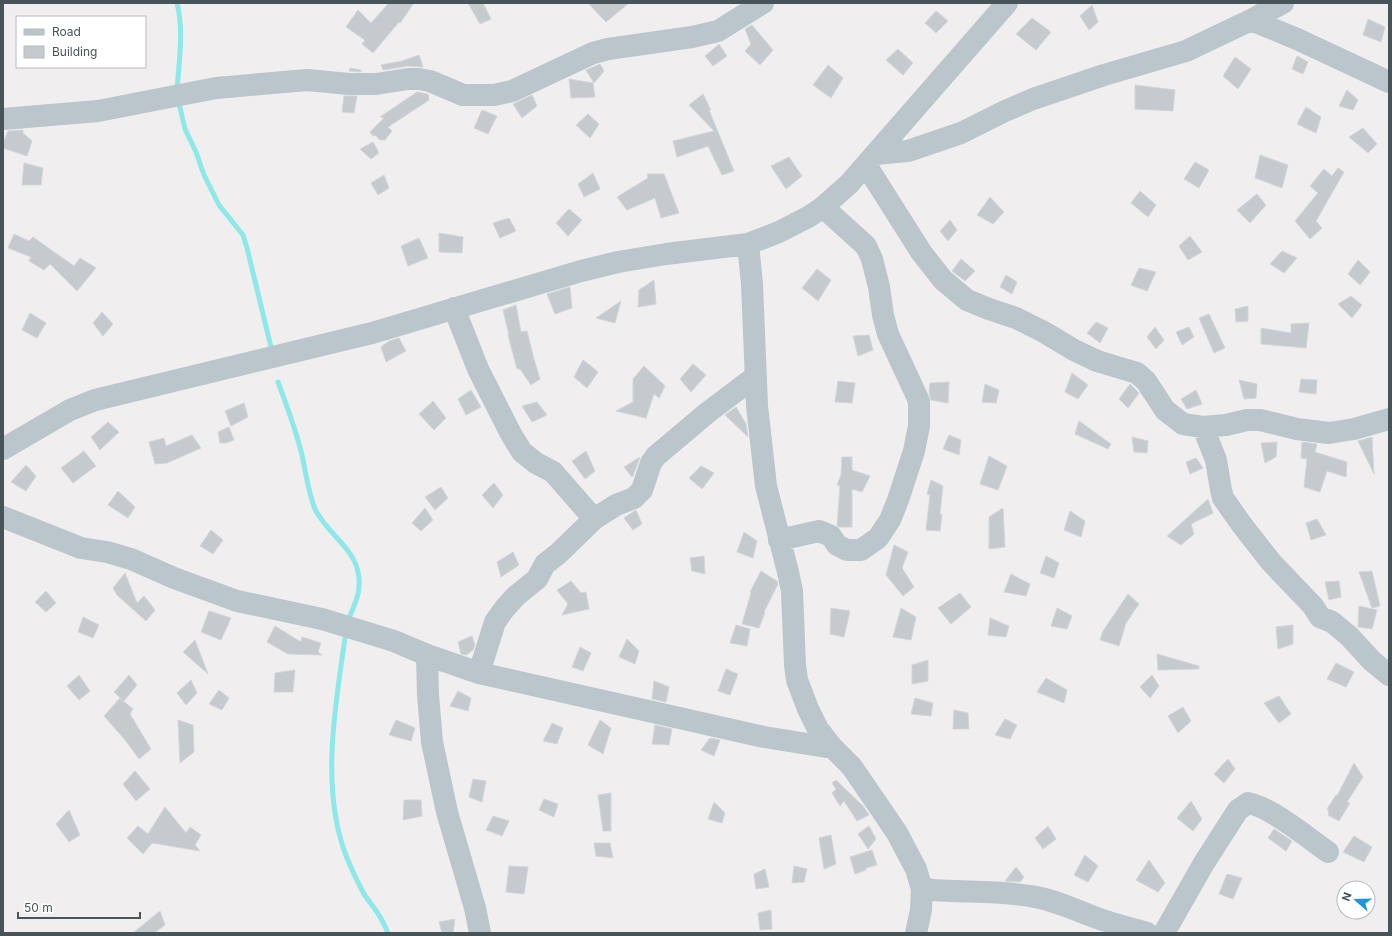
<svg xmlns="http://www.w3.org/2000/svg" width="1392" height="936" font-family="Inter,sans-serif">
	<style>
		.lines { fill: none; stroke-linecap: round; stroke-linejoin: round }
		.stream { stroke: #8ce8e9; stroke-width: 5 }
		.building { fill: #c5cace; stroke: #d2d6da }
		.minor { stroke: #bac6cb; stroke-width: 22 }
	</style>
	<rect width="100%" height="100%" fill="#f1eeef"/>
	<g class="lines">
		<path class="stream" d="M177,90C179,61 184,31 177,3
			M178,99L185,129L196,152L204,175L219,205L243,235L247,248L271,347
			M278,382C287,406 296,430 302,455C306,473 308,492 315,509C326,532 350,545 357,568C363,587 356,602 349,618
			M345,638C335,707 320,791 347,858C352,870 358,883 364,894C368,900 373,906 377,912C381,918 385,926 388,933"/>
	</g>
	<path class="building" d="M389,3H414L400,23L399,22L373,53L362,44L365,40L346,27L358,10L371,23Z
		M468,3H483L491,19L480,24Z
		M588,3H629L606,22Z
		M1092,5L1098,22L1089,30L1080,16Z
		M936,11L948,21L936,33L925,23Z
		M1032,18L1051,32L1036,50L1016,34Z
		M1368,19L1385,27L1381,42L1363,35Z
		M752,25L773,50L760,65L745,51L751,44L745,29Z
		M719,44L727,56L713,66L705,56Z
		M898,49L913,63L903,75L886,60Z
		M419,55L423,67L408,66L383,70L381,65L402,61Z
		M1297,56L1308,62L1303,74L1292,69Z
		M1235,57L1251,69L1238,89L1223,76Z
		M600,64L604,71L594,83L586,70Z
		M828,65L843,78L831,98L813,85Z
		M350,68L361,70V72L349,71Z
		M569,79L593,83L595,97L571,98Z
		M1135,85L1175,90L1173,111L1135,109Z
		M1347,90L1358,100L1353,110L1339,106Z
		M417,92L428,94L429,100L388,127L392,131L385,140H380L375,135L373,136L370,132L384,118L380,117Z
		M703,94L711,110H709L734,171L722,175L708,146L677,157L673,141L714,131L689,105Z
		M532,95L537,106L522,118L513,104Z
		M344,96H357L354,113L342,112Z
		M1306,107L1321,117L1316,133L1297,124Z
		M482,110L497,116L488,134L474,128Z
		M588,114L599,124L590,138L576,125Z
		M1363,128L1377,144L1368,153L1349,137Z
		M23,130V133L32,141L27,156L3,148V143L8,131Z
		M373,142L379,153L371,159L360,149Z
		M1260,155L1288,165L1282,188L1255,178Z
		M789,157L802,176L786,189L771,166Z
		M1195,162L1209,170L1199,188L1184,179Z
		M24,163L43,168L41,185H22Z
		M1338,168L1344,172L1316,221L1322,228L1310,239L1295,221L1318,193L1310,186L1324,169L1332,176Z
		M593,173L600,189L584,197L578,184Z
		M647,174H664L679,213L661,218L655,198L627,210L617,197L648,178Z
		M384,175L389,188L378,195L371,183Z
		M1140,191L1156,205L1148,217L1131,203Z
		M1257,194L1266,205L1250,223L1237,210Z
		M990,197L1004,212L993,224L977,215Z
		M569,209L582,220L568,236L556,223Z
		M509,218L516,231L500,238L493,223Z
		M950,220L957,230L948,241L940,231Z
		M439,233L463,237L462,253L439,252Z
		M14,234L29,241L33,237L74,266L80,258L96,268L77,291L50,264L44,270L29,261L31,257L8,248Z
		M1190,236L1202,252L1188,260L1179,246Z
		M419,238L428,258L408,266L401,246Z
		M1282,251L1297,258L1284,273L1270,264Z
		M961,259L975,271L965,281L952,271Z
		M1358,260L1370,272L1360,285L1348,274Z
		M1139,268L1156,272L1147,291L1131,285Z
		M817,269L831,280L818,301L802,288Z
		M1006,275L1017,282L1012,294L1000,287Z
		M654,280L656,304L638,307L639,290Z
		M570,287L572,308L555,314L547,294Z
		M1351,296L1362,305L1352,318L1338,304Z
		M621,301L615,323L596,318Z
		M516,305L521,332L527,331L534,359L540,379L531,385L520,369H517L508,335H509L503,310Z
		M1248,306V321L1236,322L1235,309Z
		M102,312L113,324L103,336L93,323Z
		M30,313L46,323L37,338L22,330Z
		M1209,314L1225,348L1214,353L1199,318Z
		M1096,322L1108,328L1100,343L1087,333Z
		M1309,323L1306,348L1261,344V328L1291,333V324Z
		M1155,327L1164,340L1156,349L1147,337Z
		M1189,327L1194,337L1182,345L1176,332Z
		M869,335L873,350L858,356L853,336Z
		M399,338L406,351L386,362L381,347L389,341Z
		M583,360L591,366L598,372L587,388L574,377Z
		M693,364L706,375L691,392L680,379Z
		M644,366L665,386L659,398L654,394L646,418L616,411L633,402V379Z
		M1072,373L1088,385L1078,399L1065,392Z
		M1301,379L1317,380L1316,394L1299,392Z
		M1239,380L1257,384L1256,398L1244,399Z
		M838,381L855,383L852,403L835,402Z
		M949,382L948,403L931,400L929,392L930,383Z
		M985,384L999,390L996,403L982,402Z
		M1130,384L1139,393L1128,408L1119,399Z
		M471,390L481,407L466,415L458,399Z
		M1196,390L1202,404L1187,409L1181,399Z
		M433,401L446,418L434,430L419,414Z
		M537,402L547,415L532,422L522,406Z
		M244,403L248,417L231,426L225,411Z
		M736,407L746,424L748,437L725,415Z
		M1079,421L1111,444L1108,449L1075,434Z
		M108,422L119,432L100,450L91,437Z
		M229,427L234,440L226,443H220L218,432Z
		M192,435L201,448L167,463L155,464L149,442L164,438L166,446Z
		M949,435L961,440L959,455L943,449Z
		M1132,437L1148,441L1147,453L1134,452Z
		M1372,437L1374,474L1358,441Z
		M1277,442L1276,457L1265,463L1261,443Z
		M1302,442L1317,444L1315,452L1347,462L1346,477L1327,471L1320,492L1304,487L1307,459L1301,458Z
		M84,451L96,466L73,483L61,468Z
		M586,451L595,471L585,479L572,461Z
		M989,456L1007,466L998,490L980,484Z
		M640,457L633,476L632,477L624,467Z
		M842,457H852V470L870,476L862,492L852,489V527H839L837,526L840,486L837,485L841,475Z
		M1196,458L1203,468L1190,474L1186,462Z
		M26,465L36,476L26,491L11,482Z
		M701,466L714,473L702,489L689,478Z
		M931,480L943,486L940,514H942L940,531L926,530L930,495L927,494Z
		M494,483L503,495L493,508L482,495Z
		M441,487L448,498L435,510L425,497Z
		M118,491L135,507L128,518L108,505Z
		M1208,499L1213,513L1191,524L1194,534L1181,545L1167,536Z
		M425,508L433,520L421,531L412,523Z
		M1003,508L1005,547L989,549V517Z
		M636,510L642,524L633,530L624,518Z
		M1070,511L1085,521L1081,537L1064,530Z
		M1317,519L1326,535L1311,540L1306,523Z
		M211,530L223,540L213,554L200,546Z
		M744,532L757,541L753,558L737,552Z
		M894,545L908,552L902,568L914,587L903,596L886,575Z
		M513,552L519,565L501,577L497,562Z
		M704,556L705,574L692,571L690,558Z
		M1046,556L1059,563L1054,578L1040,573Z
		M761,571L777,581L778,584L764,612H765L759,628L742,624L751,593L750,592Z
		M1372,571L1380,606L1372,608L1359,572Z
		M125,573L137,603L144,596L155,610L146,621L117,595L113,588Z
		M1011,574L1030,584L1026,596L1004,592Z
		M571,581L581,593L586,592L589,609L562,615L568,604L557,590Z
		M1339,581L1341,597L1329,600L1325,582Z
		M46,591L56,603L46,612L35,602Z
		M960,593L971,607L951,624L938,608Z
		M1128,594L1139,604L1126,623L1119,646L1100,640L1103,631Z
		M1359,606L1377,610L1372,629L1358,627Z
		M831,608L850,611L844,637L830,634Z
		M901,608L916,617L911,640L893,637Z
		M1057,608L1072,616L1067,629L1051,626Z
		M209,611L231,618L221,640L201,632Z
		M83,617L99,625L93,638L78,632Z
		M990,618L1009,626L1006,637L988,635Z
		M736,625L750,629L747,646L730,643Z
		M1293,625V644L1278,649L1276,627Z
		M275,626L301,642L302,637L321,643L318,652L322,655L288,654L267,642Z
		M472,636L475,645L473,650L466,655L461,654L458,642Z
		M627,639L639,651L635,664L619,657Z
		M195,640L208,674L183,652Z
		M580,647L591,653L583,671L572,667Z
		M1157,654L1199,666V669L1158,670Z
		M928,660V681L912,684V665Z
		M1336,663L1354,672L1346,687L1327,679Z
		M726,669L738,674L730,695L718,691Z
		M295,670L293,692H274L275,673Z
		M79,675L90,691L79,700L67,686Z
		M129,675L137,685L124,701L114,692Z
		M1152,675L1159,686L1150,698L1140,687Z
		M1046,678L1067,690L1064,703L1037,692Z
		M191,680L197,693L186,705L177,693Z
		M654,681L669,687L666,702L652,699Z
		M219,690L229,698L222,710L209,704Z
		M458,691L471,698L468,711L450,706Z
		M1279,696L1291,714L1279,723L1264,703Z
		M120,698L133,709L130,714L151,749L139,759L126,741L104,716Z
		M915,698L933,703L931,716L911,714Z
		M1183,707L1191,721L1178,733L1168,716Z
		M954,710L968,713L969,729H953Z
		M1005,719L1017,725L1010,739L995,735Z
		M178,720L193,725L194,752L180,763Z
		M396,720L415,728L411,741L389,735Z
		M600,720L611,728L603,754L588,745Z
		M552,723L563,728L557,744L543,741Z
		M655,725L672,729L669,745L652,744Z
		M710,738L720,740L714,756L701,750Z
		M1228,759L1235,769L1224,783L1214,774Z
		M1354,763L1363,777L1347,802L1350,803L1339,821L1328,815L1329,812L1327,809L1336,795L1337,796Z
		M135,771L150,789L136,801L123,784Z
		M473,779L486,781L482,802L469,797Z
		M836,780L863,806L869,815L857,821L844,801L840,806L832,793L836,789L832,783Z
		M611,793V831H603L598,795Z
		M544,799L558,804L554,817L539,810Z
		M404,800H421L422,816L403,820Z
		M1191,801L1202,819L1193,831L1177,818Z
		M714,802L725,813L722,823L708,819Z
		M165,807L186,833L190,827L201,835L195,845L200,851L152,843L143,854L127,838L138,826L148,834Z
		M69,810L80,835L69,842L56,824Z
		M493,816L509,821L502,836L486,830Z
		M869,826L876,839L868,849L858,834Z
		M1048,826L1056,839L1043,849L1035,838Z
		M1274,829L1292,841L1286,851L1268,838Z
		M831,835L836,864L824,869L819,838Z
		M1354,836L1372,847L1364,862L1343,852Z
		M594,843H610L613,858L596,856Z
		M872,850L877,865L866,868V870L855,874L850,857Z
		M1085,855L1098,866L1088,882L1074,875Z
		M1149,860L1165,883L1158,892L1136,880Z
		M509,866L528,867L524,894L506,892Z
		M794,866L807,869L804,882L792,883Z
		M1016,867L1024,877L1020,882L1005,881Z
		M765,869L769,887L756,889L754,874Z
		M1227,874L1242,878L1233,899L1219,894Z
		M771,910L772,929L760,930L758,913Z
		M160,911L165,925L154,933H133Z
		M455,919L453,933H442L439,922Z"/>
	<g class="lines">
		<path class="minor" d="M1251,20L1297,39L1389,82
			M3,119L98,111L216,88L307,80L349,84H376L408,79H419L430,81L463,95H494L512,91L593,53L608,49L692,37L718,31L763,3
			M875,154L908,151L961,133L1005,111L1033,99L1104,75L1186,51L1251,20L1283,3
			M866,165L921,252L943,280L967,300L989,309L1016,318L1044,332L1074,350L1097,361L1137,373L1146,381L1165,410L1183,424L1203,427L1226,425L1247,420H1260L1297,429L1329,433L1354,429L1389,419
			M748,244L752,284L757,406L766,486L788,572L792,591L795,665L797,680L808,709L818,729L833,748L852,767L878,805L897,833L916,869L922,889L921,910L916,933
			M454,308L478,369L511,434L522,452L536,463L553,472L594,519
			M1203,427L1216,460L1221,490L1223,498L1242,525L1271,562L1313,606L1320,617L1332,622L1349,636L1372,661L1389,675
			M3,449L70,410L95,400L372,333L581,271L618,262L666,254L748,244L779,232L810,216L823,207L849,184L1007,3
			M3,517L81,548L107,552L131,559L174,578L237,601L322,619L394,641L427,655L479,673L764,737L833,748
			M779,540L819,531L831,536L837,545L847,550H861L878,538L890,520L898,500L914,451L919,426V401L888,334L883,315L879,287L872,259L866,246L823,207
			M427,655L428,695L432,742L447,812L475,908L480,933
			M479,673L495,622L505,608L516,596L537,579L545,564L559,553L594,519L616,505L634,498L642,490L651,463L656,456L707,413L756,376
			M922,889C958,893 994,890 1030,896C1053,899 1075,910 1097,918C1113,924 1130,928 1147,933
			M1164,933L1204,863L1238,810L1248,803C1271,807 1308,838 1328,852"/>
	</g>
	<rect width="1392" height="936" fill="none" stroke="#47555b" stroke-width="8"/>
	<rect x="16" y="16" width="130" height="52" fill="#ffffff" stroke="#b5bbbd"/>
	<rect x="24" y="29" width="20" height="6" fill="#bac6cb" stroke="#b5bbbd"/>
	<text x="52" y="36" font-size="12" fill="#47555b">Road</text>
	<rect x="24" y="46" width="20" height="12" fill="#c5cace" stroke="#b5bbbd"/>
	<text x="52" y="56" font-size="12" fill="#47555b">Building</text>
	<g transform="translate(1356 900) rotate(290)"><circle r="19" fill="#ffffff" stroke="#b5bbbd"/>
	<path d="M0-3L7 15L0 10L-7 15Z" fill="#1e95db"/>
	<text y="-6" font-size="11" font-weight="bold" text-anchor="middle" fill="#47555b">N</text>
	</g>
	<path d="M18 912v6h122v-6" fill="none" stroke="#47555b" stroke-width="2"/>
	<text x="24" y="912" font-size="12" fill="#47555b" stroke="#ffffff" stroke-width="3" paint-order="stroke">50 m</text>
</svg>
